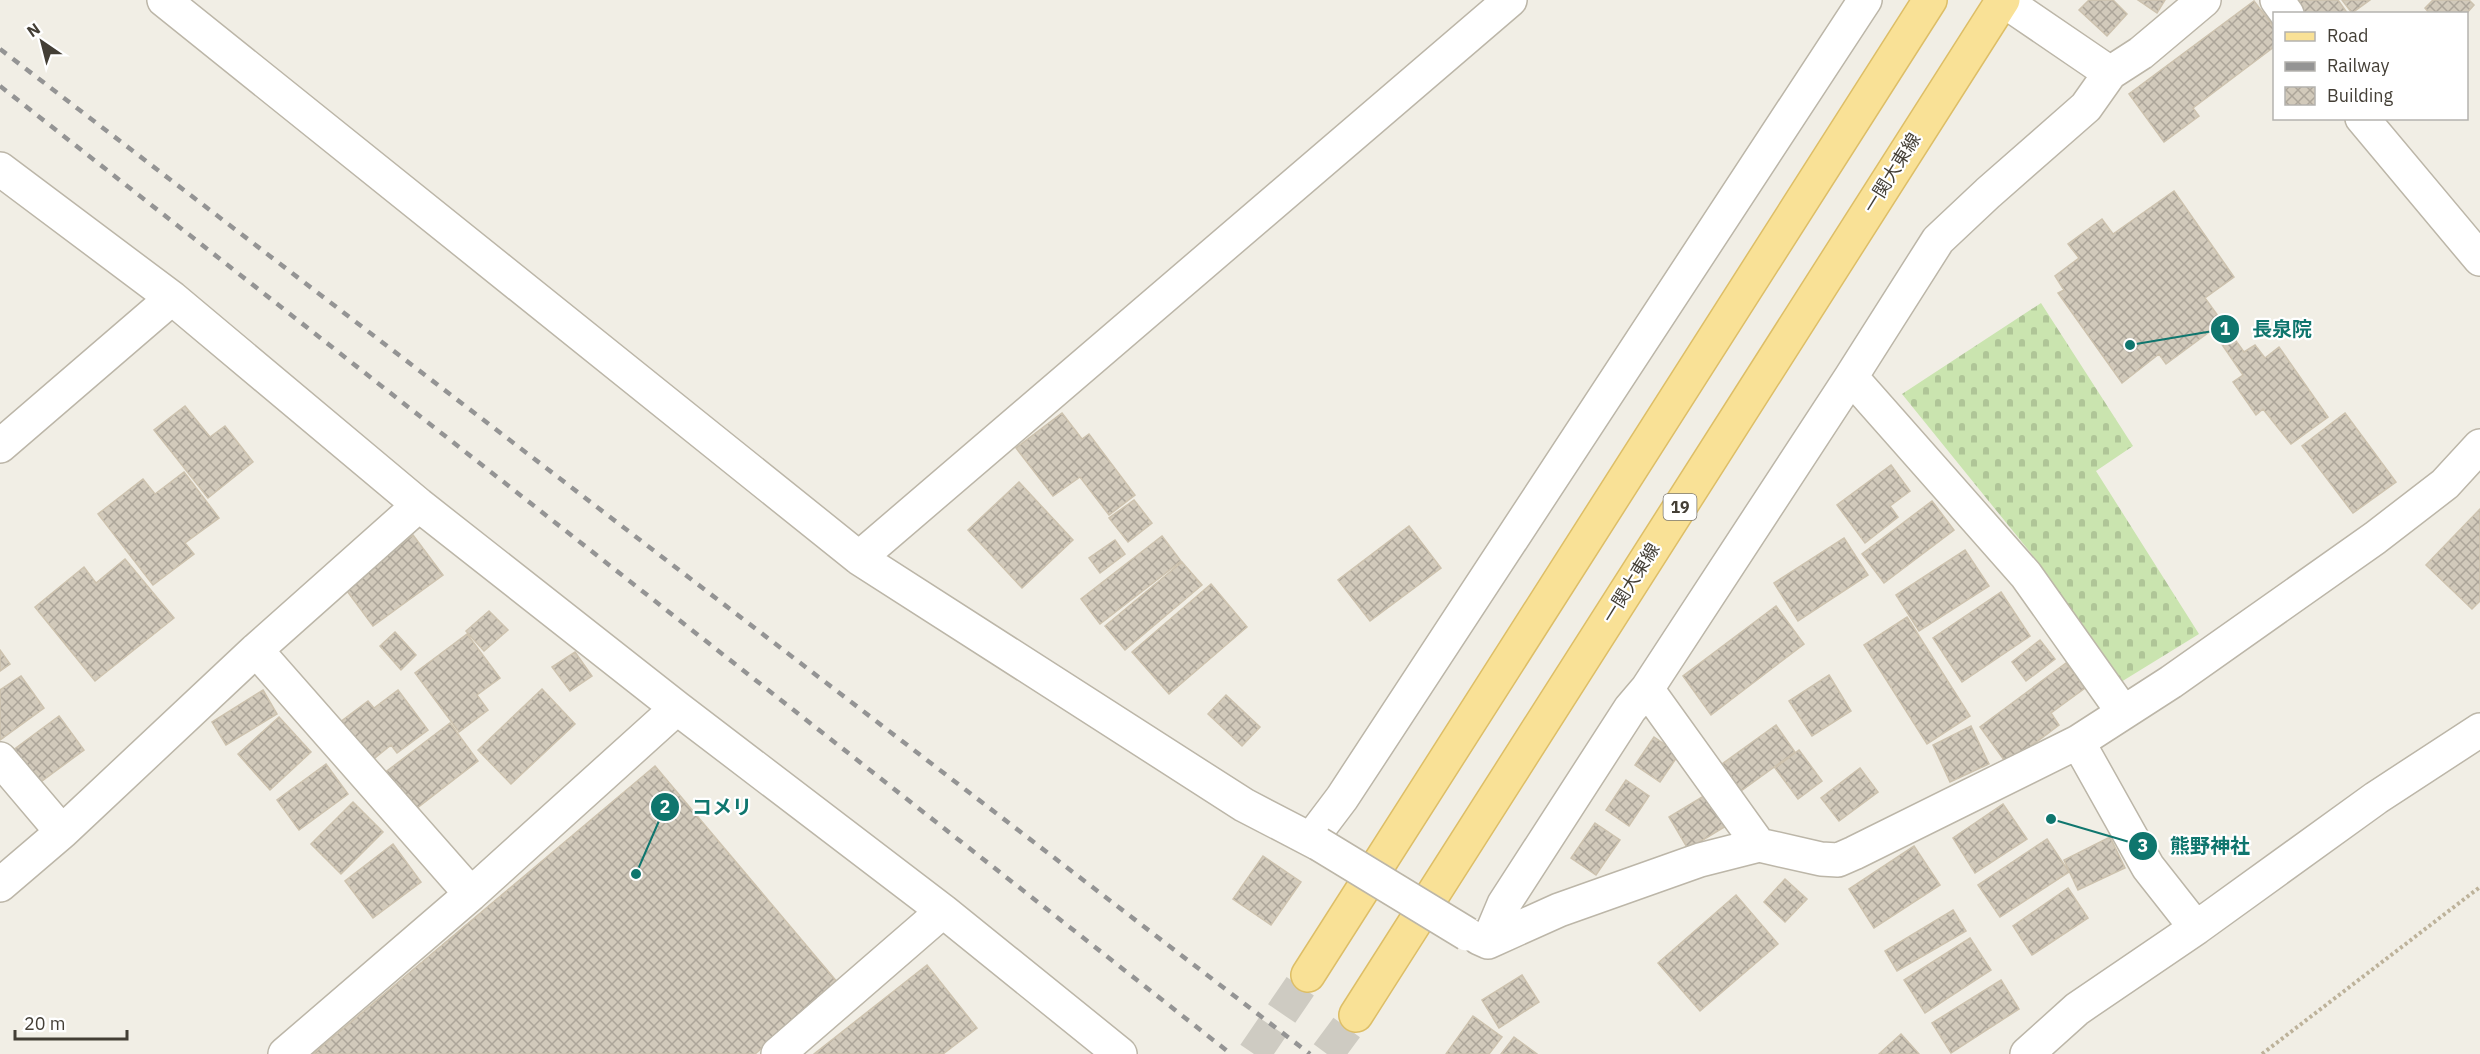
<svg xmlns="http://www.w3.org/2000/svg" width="2480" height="1054" font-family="'IBM Plex Sans','Noto Sans JP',sans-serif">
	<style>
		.cemetery { fill: url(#cemetery-stones) }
		.building { fill: url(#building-cross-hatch); stroke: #cdc2ae; stroke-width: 1.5 }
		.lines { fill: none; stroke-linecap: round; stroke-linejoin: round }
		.primary-tunnel { stroke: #cecbc2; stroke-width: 33; stroke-dasharray: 33 16; stroke-linecap: butt }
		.minor-casing { stroke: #bcb6a8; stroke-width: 36 }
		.primary-casing { stroke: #ddbe67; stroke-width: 36 }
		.path { stroke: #bdb29a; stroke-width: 4; stroke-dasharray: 3 3; stroke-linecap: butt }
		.minor { stroke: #fff; stroke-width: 33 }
		.primary { stroke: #f9e196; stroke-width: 33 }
		.rail { stroke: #949494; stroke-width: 4.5; stroke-dasharray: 8 8; stroke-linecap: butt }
		.minor-bridge-casing { stroke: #bcb6a8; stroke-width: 36; stroke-linecap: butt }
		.minor-bridge { stroke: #fff; stroke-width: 33 }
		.labels { text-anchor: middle; stroke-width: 4.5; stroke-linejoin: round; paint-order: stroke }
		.shield { fill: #fff; stroke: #7b7872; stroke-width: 1.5 }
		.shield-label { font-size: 16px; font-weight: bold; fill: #433e35 }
		.street-label { font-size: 18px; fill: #433e35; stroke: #fff }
		.leader { fill: none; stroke: #0f766e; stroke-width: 2 }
		.callout-dot { fill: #0f766e; stroke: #fff; stroke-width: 2 }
		.mark-label { font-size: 18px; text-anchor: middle; font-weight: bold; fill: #fff }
		.callout-label { font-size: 20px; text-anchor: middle; font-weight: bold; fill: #0f766e; stroke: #fff; stroke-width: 4.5; stroke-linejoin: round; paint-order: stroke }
	</style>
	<defs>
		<pattern id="cemetery-stones" width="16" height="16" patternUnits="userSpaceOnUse" patternTransform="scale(1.5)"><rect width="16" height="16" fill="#cae4af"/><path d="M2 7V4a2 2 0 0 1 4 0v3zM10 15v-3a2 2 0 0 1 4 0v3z" fill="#afc597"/></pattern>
		<pattern id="building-cross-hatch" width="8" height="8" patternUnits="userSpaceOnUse" patternTransform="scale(1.5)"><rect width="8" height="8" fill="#d2cabb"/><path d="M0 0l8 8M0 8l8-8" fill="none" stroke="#aca599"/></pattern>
	</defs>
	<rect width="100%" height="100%" fill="#f1eee5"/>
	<path class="cemetery" d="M2041,303L2133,446L2096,471L2199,634L2121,682L2038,562L1902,394Z"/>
	<path class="building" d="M2089,0H2113L2127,14L2107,36L2079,10Z
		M2138,0H2165L2157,13Z
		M2294,0H2338L2348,14H2304Z
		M2342,0H2370L2352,13Z
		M2433,0H2469L2474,5L2466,14H2430L2425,8Z
		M2254,1L2274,27V47L2193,108L2199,116L2164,142L2129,94Z
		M2174,191L2234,277L2205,298L2244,352L2255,345L2265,358L2279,347L2328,417L2291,444L2263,409L2256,415L2233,382L2243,375L2212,330L2166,364L2159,354L2122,383L2058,293L2064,290L2055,276L2079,258L2068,244L2102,219L2113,234Z
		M185,406L210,437L225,426L253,462L208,498L154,430Z
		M1062,413L1082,439L1089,434L1135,495L1109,515L1080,477L1053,496L1016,448Z
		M2345,413L2396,482L2353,513L2302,446Z
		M1891,465L1910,491L1890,506L1898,517L1865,543L1837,505Z
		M184,472L219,518L185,543L194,554L153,585L98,514L143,479L155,494Z
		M1019,482L1073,540L1022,588L968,530Z
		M1134,500L1152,523L1128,542L1109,518Z
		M1932,501L1954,530L1884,583L1862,554Z
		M2480,509V601L2472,609L2426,565Z
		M1409,526L1441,568L1370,621L1338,580Z
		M413,535L443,575L373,626L344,587Z
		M1162,536L1181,561L1100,624L1081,599Z
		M1844,538L1868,575L1798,621L1774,583Z
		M1115,540L1125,554L1100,573L1089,558Z
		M1965,550L1989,586L1919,631L1896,595Z
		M125,559L174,618L95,681L35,607L84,567L96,583Z
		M1182,562L1202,585L1125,650L1105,626Z
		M1211,584L1247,627L1169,694L1132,652Z
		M2001,592L2030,636L1962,682L1933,638Z
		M1776,606L1804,644L1711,715L1683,676Z
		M489,611L508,630L484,651L466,631Z
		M1907,617L1970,716L1927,744L1864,645Z
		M395,632L416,655L401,670L380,646Z
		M467,634L500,678L477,695L488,710L459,732L415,673Z
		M2040,640L2055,659L2026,681L2012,662Z
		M0,650L10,664L0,671Z
		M575,652L592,676L570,691L552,667Z
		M2066,663L2085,688L2051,713L2059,725L2007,764L1980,727Z
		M1829,675L1851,711L1812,736L1789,701Z
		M21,676L44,708L0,740V690Z
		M542,689L575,724L511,784L478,750Z
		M263,690L277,714L226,745L212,722Z
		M398,690L428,730L397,753L391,745L365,766L335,726L368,701L374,708Z
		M1226,695L1260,727L1242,746L1208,714Z
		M59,716L84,750L38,784L12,751Z
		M279,717L311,752L270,790L238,754Z
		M450,723L478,761L412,812L383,774Z
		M1776,725L1795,752L1741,791L1722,764Z
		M1971,726L1989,764L1950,782L1933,745Z
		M1654,737L1679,754L1660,782L1635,765Z
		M1799,750L1822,781L1798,799L1775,768Z
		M326,764L348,794L299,830L277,800Z
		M655,766L838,983L755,1054H313Z
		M1860,768L1878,792L1839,821L1821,798Z
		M1626,780L1649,796L1629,826L1606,810Z
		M1717,788L1736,820L1688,849L1669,817Z
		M353,802L383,832L341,874L311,844Z
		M2003,804L2027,839L1975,873L1953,838Z
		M1595,823L1620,840L1596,875L1571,858Z
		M2110,837L2125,868L2078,890L2064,860Z
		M2047,839L2069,872L2000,917L1978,885Z
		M393,844L421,882L373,918L345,881Z
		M1914,846L1940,885L1874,928L1849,889Z
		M1263,856L1301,882L1271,925L1233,899Z
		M1785,879L1807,899L1785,922L1764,902Z
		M2068,888L2088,918L2032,955L2013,926Z
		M1736,895L1778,944L1700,1011L1658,963Z
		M1953,910L1966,931L1897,971L1885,951Z
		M1970,938L1991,970L1925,1013L1904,980Z
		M927,965L977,1028L943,1054H814Z
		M1522,975L1539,1002L1499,1028L1482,1000Z
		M2001,980L2019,1009L1951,1053L1932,1023Z
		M1473,1016L1502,1037L1489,1054H1446Z
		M1901,1034L1919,1054H1879Z
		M1514,1037L1537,1054H1501Z"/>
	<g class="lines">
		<path class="primary-tunnel" d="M1254,1054L1308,975
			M1327,1054L1356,1015"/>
		<g class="minor-casing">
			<path id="minor" d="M164,0L859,558L1244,805L1319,844
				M2003,0L2110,73
				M2277,0L2287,14
				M2362,118L2480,259
				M0,169L172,298L419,505L677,708L943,911L1120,1054
				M1851,377L2026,575L2123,712
				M0,446L172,298
				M859,558L1510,0
				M256,650L471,894
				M1647,689L1759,845
				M2078,742L2148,867L2196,928
				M0,759L62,832
				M1311,839L1342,798L1865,0
				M0,885L62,832L256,650L419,505
				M1479,938L1488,942L1559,910L1700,860L1759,845L1821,859L1838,860L1854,853L2078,742L2171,682L2375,538L2445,484L2480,446
				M1488,942L1504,904L1630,709L1647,689L1851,377L1938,240L1988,193L2086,107L2110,73L2141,53L2204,0
				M285,1054L471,894L677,708
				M778,1054L943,911
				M2027,1054L2077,1009L2196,928L2376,798L2480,730"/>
		</g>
		<g class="primary-casing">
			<path id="primary" d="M1308,975L1930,0
				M1356,1015L2003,0"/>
		</g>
		<path class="path" d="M2262,1054L2480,887"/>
		<use href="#minor" class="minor"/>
		<use href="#primary" class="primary"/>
		<path class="rail" d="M0,49L1310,1054
			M0,86L1231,1054"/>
		<g class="minor-bridge-casing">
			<path id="minor-bridge" d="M1319,844L1467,934"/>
		</g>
		<use href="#minor-bridge" class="minor-bridge"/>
	</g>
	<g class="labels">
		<rect class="shield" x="1663.5" y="494" width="33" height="26" rx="4.5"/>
		<g class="shield-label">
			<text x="1680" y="513">19</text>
		</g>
		<g class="street-label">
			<text transform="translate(1892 173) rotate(-58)" y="6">一関大東線</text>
			<text transform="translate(1631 583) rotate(-58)" y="6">一関大東線</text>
		</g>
	</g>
	<path class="leader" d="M2130 345L2225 329M636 874L665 807M2051 819L2143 846"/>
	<g class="callout-dot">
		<circle cx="2130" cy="345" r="6"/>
		<circle cx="636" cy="874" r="6"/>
		<circle cx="2051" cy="819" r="6"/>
		<circle cx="2225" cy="329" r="15"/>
		<circle cx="665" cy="807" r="15"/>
		<circle cx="2143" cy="846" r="15"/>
	</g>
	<g class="mark-label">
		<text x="2225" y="335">1</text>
		<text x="665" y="813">2</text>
		<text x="2143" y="852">3</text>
	</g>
	<g class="callout-label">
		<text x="2282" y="336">長泉院</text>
		<text x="722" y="814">コメリ</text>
		<text x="2210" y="853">熊野神社</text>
	</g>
	<rect x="2273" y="12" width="195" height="108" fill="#ffffff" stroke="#b4b2ae" stroke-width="1.5"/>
	<rect x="2285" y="32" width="30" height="9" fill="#f9e196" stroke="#b4b2ae" stroke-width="1.5"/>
	<text x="2327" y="42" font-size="18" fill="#433e35">Road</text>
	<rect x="2285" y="62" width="30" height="9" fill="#949494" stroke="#b4b2ae" stroke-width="1.5"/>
	<text x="2327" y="72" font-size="18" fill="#433e35">Railway</text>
	<rect x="2285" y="87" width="30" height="18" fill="url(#building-cross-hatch)" stroke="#b4b2ae" stroke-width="1.5"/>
	<text x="2327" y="102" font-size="18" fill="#433e35">Building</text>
	<g transform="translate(42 42) rotate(325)" stroke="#ffffff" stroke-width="4.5" paint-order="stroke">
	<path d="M0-4.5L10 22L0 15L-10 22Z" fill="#433e35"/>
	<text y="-9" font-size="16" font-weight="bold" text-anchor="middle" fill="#433e35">N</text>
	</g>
	<path d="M15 1030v9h112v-9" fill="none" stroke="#433e35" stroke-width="3"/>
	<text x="24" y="1030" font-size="18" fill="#433e35" stroke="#ffffff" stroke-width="4.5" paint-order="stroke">20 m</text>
</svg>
